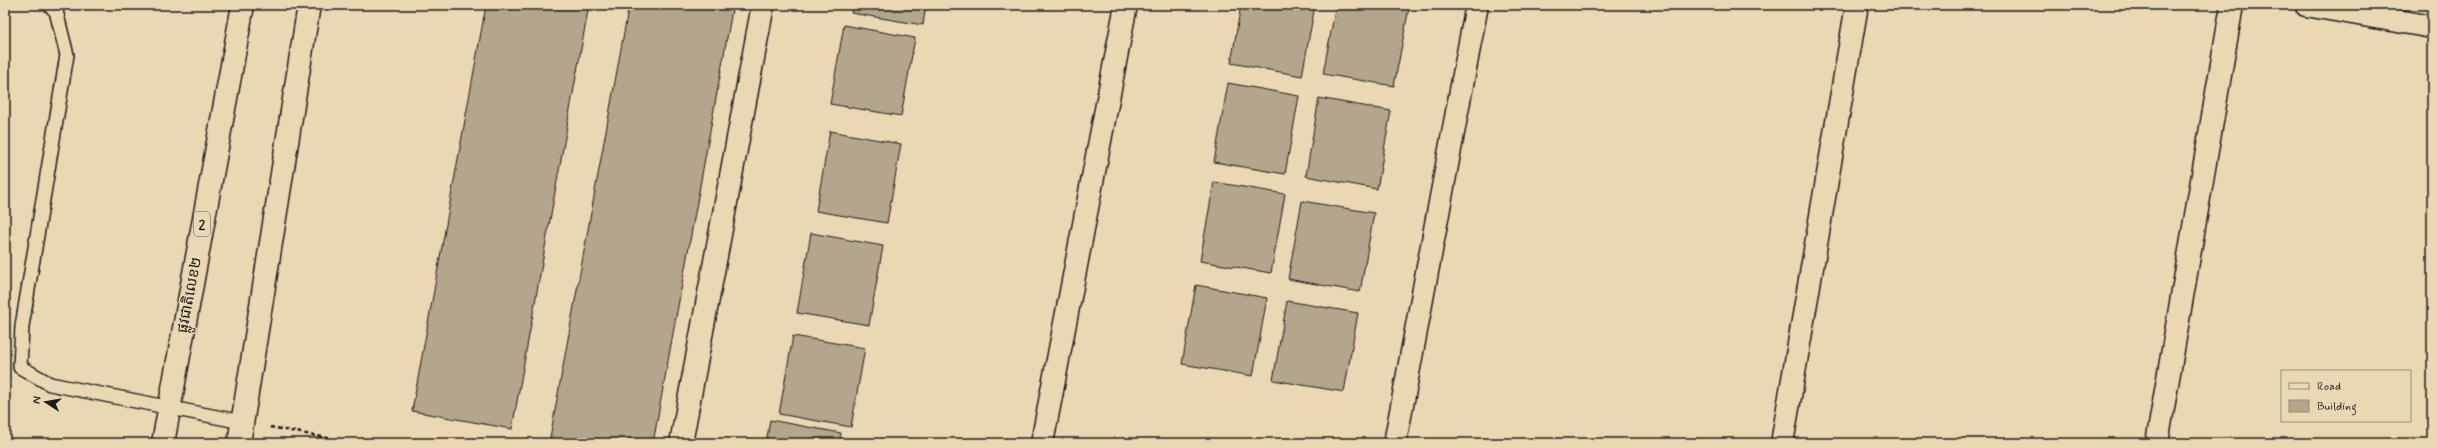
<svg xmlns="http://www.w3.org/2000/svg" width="2437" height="448" font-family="Mynerve,'Noto Sans Khmer',sans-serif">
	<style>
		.building { fill: #b4a68d; stroke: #1c1c1c }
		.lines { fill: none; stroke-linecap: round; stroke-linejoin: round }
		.service-casing { stroke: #1c1c1c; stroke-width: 16 }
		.minor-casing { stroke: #1c1c1c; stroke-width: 25 }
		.trunk-casing { stroke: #1c1c1c; stroke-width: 25 }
		.path { stroke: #1c1c1c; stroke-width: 2.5; stroke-dasharray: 4 3; stroke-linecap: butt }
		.service { stroke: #ead7b4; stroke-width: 13 }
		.minor { stroke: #ead7b4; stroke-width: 22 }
		.trunk { stroke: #ead7b4; stroke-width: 22 }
		.labels { text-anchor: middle; stroke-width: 3; stroke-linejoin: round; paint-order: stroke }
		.shield { fill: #ead7b4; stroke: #5a544a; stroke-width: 1 }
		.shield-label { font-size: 14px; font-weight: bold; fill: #1c1c1c }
		.street-label { font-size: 15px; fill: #1c1c1c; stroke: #ead7b4 }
	</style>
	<rect width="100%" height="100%" fill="#ead7b4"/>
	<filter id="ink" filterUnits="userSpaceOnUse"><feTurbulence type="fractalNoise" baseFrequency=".025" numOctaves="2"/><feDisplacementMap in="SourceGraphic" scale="8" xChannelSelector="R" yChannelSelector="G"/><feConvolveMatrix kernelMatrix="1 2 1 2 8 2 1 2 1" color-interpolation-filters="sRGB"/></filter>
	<g filter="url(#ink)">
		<path class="building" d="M486,5H589L512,429L412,411Z
			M629,5H733L653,443H549Z
			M853,5H926L923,25L851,13Z
			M1241,5H1315L1302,76L1231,63Z
			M1336,5H1393L1409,8L1394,86L1323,74Z
			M844,25L915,38L901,116L830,104Z
			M1228,83L1299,96L1285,174L1214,162Z
			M1319,98L1391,111L1377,189L1306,176Z
			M830,131L901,144L887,223L816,211Z
			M1214,182L1285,194L1271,273L1200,261Z
			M1302,201L1374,213L1360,292L1288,279Z
			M811,233L883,246L869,325L797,313Z
			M1196,285L1267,298L1253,376L1182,364Z
			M1287,301L1358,313L1344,392L1273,380Z
			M793,336L865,348L851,427L779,414Z
			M770,420L841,433L839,443H766Z"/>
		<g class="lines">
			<g class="service-casing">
				<path id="service" d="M49,5L56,11L67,55L22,326L20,367L50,384L242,422"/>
			</g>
			<g class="minor-casing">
				<path id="minor" d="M2306,5L2432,27
					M681,443L763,5
					M1042,443L1126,5
					M1395,443L1477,5
					M1782,443L1857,5
					M2157,443L2232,5"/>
			</g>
			<g class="trunk-casing">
				<path id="trunk" d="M163,443L243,5
					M239,443L309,5"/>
			</g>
			<path class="path" d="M270,427L353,443"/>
			<use href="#service" class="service"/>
			<use href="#minor" class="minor"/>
			<use href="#trunk" class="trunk"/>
		</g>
	</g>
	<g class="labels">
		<rect class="shield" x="194" y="212" width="16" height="24" rx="3"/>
		<g class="shield-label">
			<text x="202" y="229">2</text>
		</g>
		<g class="street-label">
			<text transform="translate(189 295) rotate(-79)" y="5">ផ្លូវជាតិលេខ២</text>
		</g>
	</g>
	<rect width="2437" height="448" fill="none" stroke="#ead7b4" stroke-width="20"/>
	<rect x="10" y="10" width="2417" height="428" fill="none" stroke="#1c1c1c" stroke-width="1.5" filter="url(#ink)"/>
	<rect x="2281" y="370" width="130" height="52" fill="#ead7b4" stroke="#988c77"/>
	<rect x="2289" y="383" width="20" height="6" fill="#ead7b4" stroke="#988c77"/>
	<text x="2317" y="390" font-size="12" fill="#1c1c1c">Road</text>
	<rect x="2289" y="400" width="20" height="12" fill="#b4a68d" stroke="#988c77"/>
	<text x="2317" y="410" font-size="12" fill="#1c1c1c">Building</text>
	<g transform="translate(46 402) rotate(282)" stroke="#ead7b4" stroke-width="3" paint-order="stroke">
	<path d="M0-3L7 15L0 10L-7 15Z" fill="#1c1c1c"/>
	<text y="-6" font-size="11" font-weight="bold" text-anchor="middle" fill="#1c1c1c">N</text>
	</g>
</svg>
